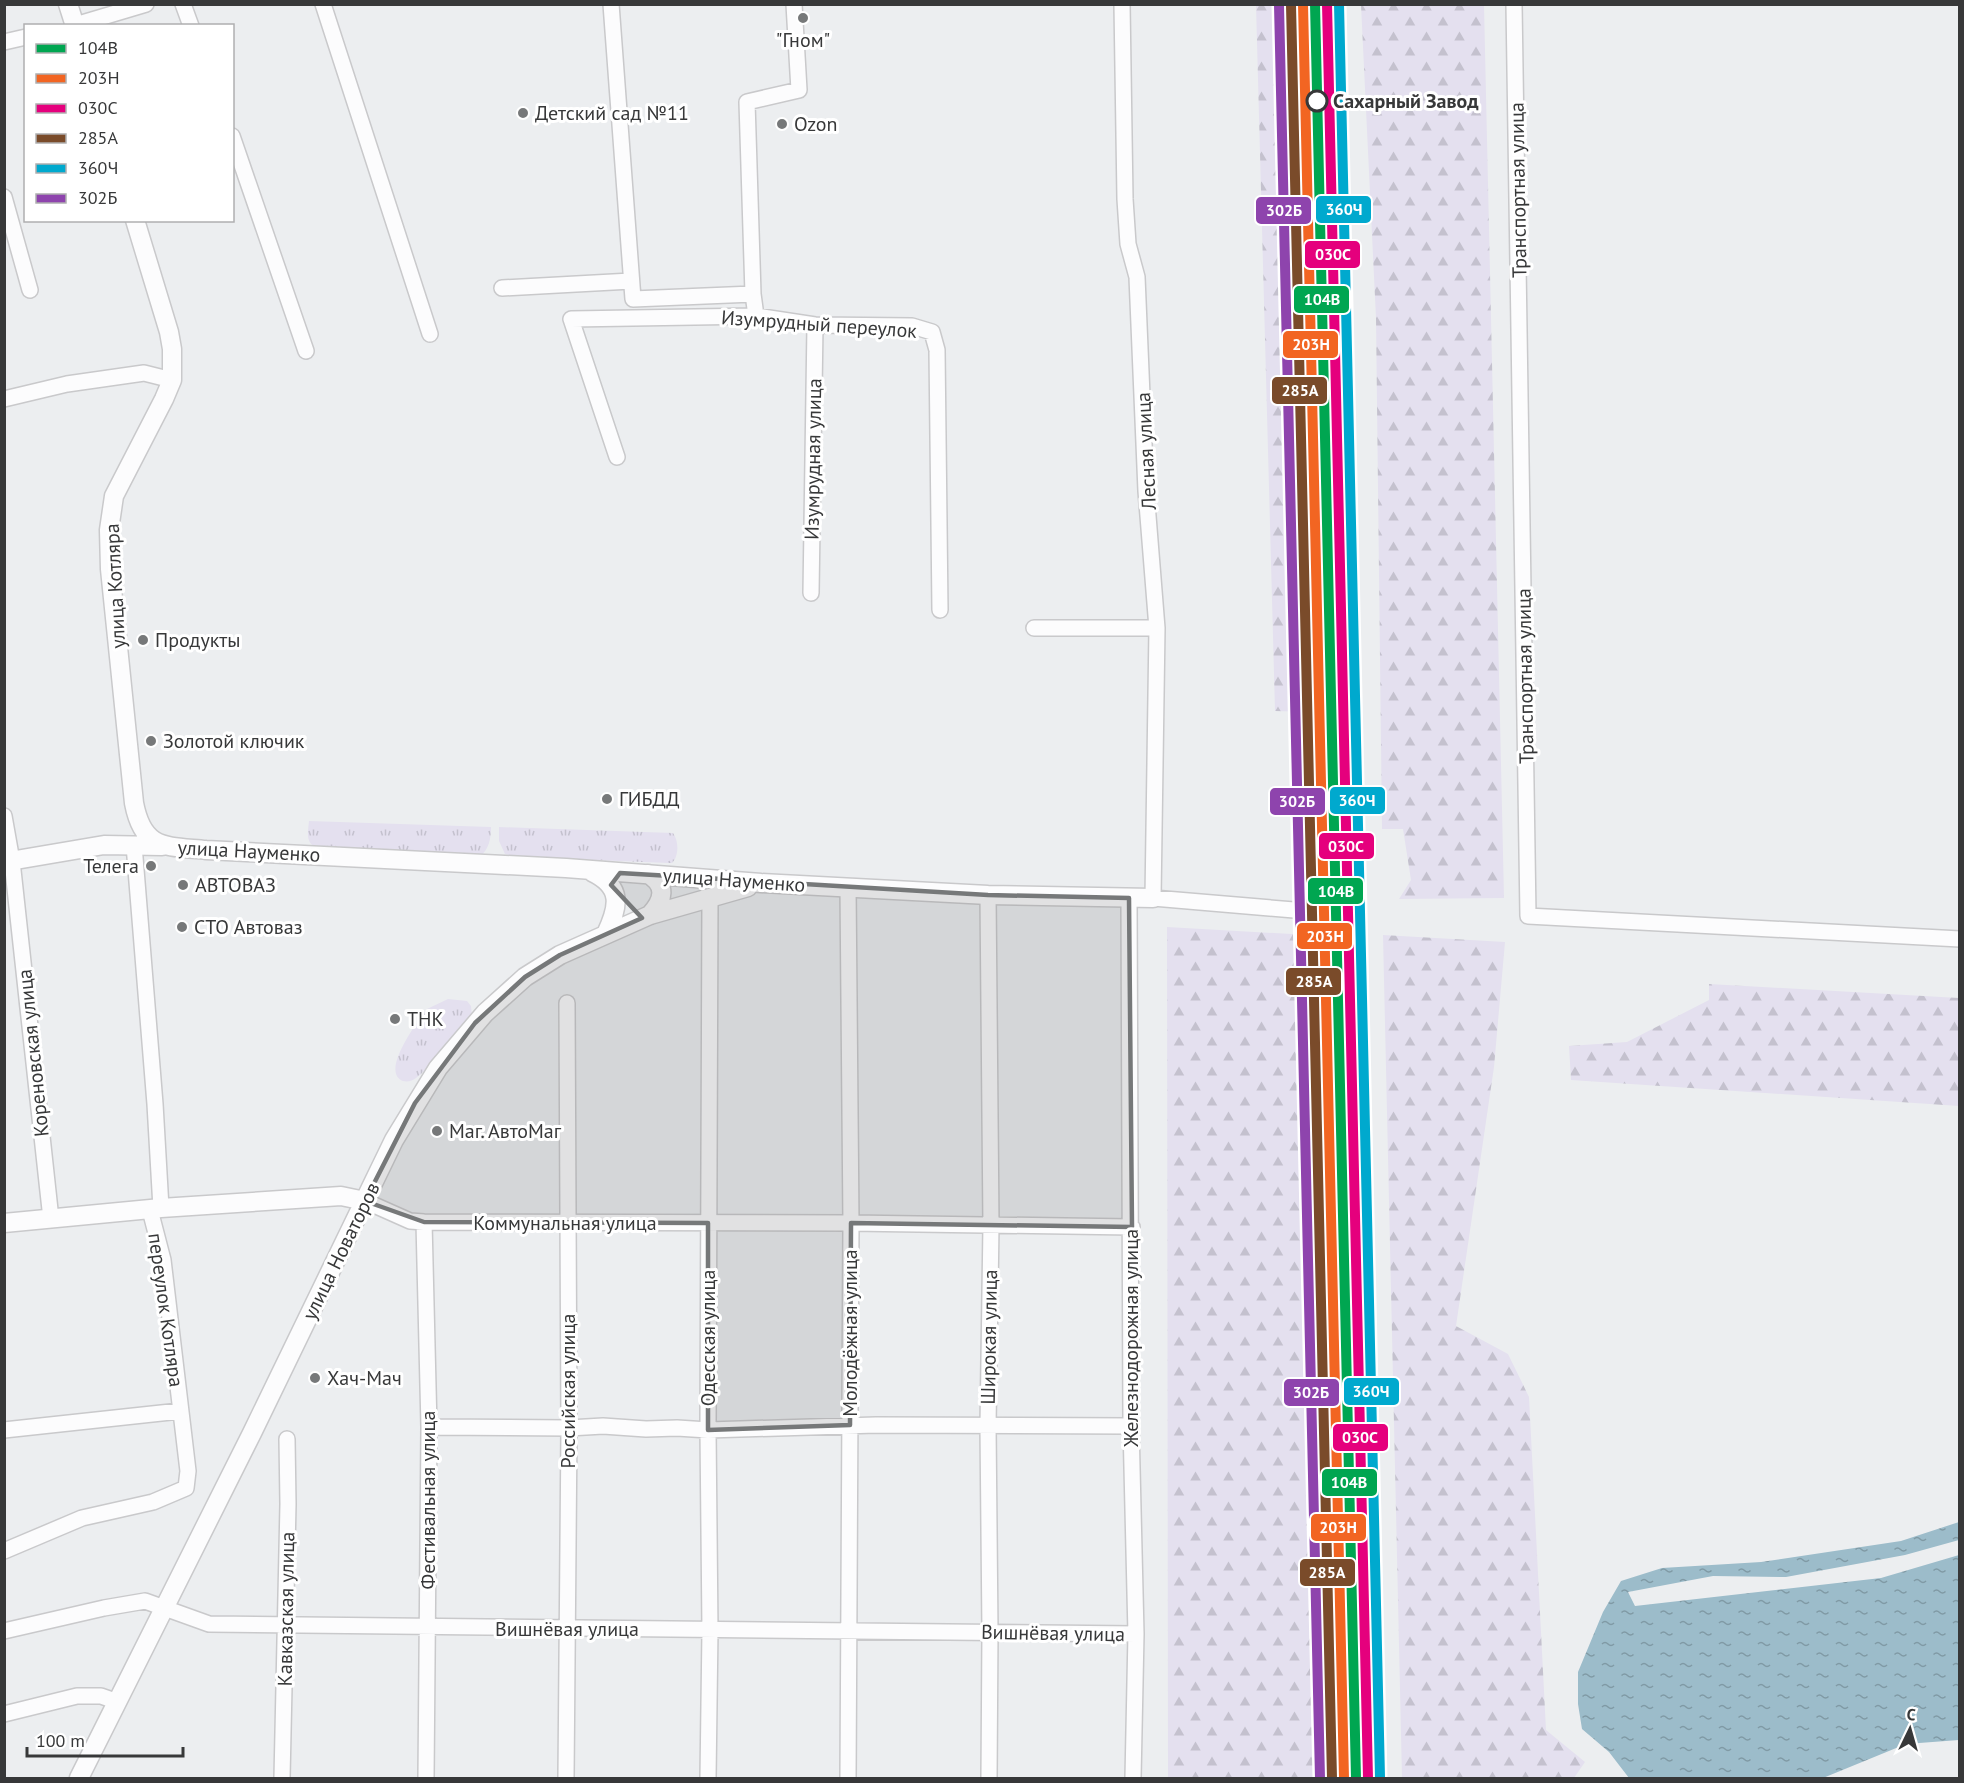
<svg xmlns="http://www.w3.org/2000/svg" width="1964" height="1783" font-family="'PT Sans',sans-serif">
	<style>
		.grass { fill: url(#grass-tufts) }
		.forest { fill: url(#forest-firs) }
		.water { fill: url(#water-ripples) }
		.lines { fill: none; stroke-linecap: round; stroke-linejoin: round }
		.minor-casing { stroke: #c9c9cb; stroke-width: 18 }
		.major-casing { stroke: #c9c9cb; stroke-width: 21 }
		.minor { stroke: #fcfcfd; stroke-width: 15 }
		.major { stroke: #fcfcfd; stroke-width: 18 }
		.rail-1-casing { stroke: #fff; stroke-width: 15 }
		.rail-2-casing { stroke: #fff; stroke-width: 15 }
		.rail-3-casing { stroke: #fff; stroke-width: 15 }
		.rail-4-casing { stroke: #fff; stroke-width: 15 }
		.rail-5-casing { stroke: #fff; stroke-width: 15 }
		.rail-6-casing { stroke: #fff; stroke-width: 15 }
		.rail-1 { stroke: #00a651; stroke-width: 10 }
		.rail-2 { stroke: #f26522; stroke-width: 10 }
		.rail-3 { stroke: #e5007d; stroke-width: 10 }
		.rail-4 { stroke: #7a4b2a; stroke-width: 10 }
		.rail-5 { stroke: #00a9ce; stroke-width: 10 }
		.rail-6 { stroke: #8e44ad; stroke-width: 10 }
		.marked { fill: #767879; fill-opacity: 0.2; stroke: #767879; stroke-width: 4.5; stroke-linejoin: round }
		.poi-dot { fill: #767879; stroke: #fff; stroke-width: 2 }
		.stop-dot { fill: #fff; stroke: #373839; stroke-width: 3 }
		.labels { text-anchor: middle; stroke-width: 6; stroke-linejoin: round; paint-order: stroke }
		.poi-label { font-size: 20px; fill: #373839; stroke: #fff; text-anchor: start }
		.stop-label { font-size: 20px; font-weight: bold; fill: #373839; stroke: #fff; text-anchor: start }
		.street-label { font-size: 20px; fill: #373839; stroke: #fff }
		.line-badge { stroke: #fff; stroke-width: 2 }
		.badge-label { font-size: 16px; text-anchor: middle; font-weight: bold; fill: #fff }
	</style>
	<defs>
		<pattern id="grass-tufts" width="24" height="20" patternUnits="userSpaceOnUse" patternTransform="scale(1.5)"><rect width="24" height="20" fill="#e4e0ef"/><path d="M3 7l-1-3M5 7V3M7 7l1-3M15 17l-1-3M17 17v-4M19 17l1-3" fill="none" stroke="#c4c1ce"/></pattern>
		<pattern id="forest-firs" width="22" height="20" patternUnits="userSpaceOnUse" patternTransform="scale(1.5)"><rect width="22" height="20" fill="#e4e0ef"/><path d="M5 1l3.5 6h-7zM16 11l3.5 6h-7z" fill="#c4c1ce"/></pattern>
		<pattern id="water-ripples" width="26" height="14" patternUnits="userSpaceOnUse" patternTransform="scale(1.5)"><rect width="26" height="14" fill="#9cbcca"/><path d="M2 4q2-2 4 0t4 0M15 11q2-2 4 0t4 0" fill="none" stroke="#809aa5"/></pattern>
	</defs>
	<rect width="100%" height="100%" fill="#eceef0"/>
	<path class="grass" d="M309,821L491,827C491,838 489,850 480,856L317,848C305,843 308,832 309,821Z
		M499,827L673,833C679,841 679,856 672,863H669L516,857L505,854L499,841Z
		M448,999L467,1001L471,1006L472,1016C465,1024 457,1031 450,1040C439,1052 430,1068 416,1078C412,1081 408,1082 403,1081C380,1072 416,1025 423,1013L427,1009Z"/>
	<path class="forest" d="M1256,5H1290L1310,712L1275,711Z
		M1361,5H1484L1504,898L1399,899L1411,880L1403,829H1382L1376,318Z
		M1167,927L1309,935L1322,1778H1168Z
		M1383,935L1505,942L1494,1067L1456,1326L1508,1354L1529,1397L1546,1730L1585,1762L1574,1778H1402Z
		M1709,984L1959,998V1106L1571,1080L1569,1046L1627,1042L1709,1000Z"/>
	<path class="water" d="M1959,1522V1540L1905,1555L1786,1577L1713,1576L1628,1592L1635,1606L1881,1578L1959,1555V1740L1906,1744L1823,1778H1629L1609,1752L1582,1729L1578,1704V1672L1603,1612L1621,1581L1662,1568L1761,1562L1901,1541Z"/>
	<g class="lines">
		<g class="minor-casing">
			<path id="minor" d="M183,4L191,26
				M323,4L430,334
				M611,4L633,299L753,294
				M1122,4L1125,199L1128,244L1137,277L1146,491L1157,628L1153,898L1306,911
				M1514,4L1528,916L1960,939
				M72,26L146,4
				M4,42L26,37
				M232,136L306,351
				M4,197L30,290
				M502,288L631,281
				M756,316L753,294L747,102L799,90L794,4
				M4,399L67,384L144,373L172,380
				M617,457L571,319L756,316L815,325L912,326L932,332L937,350L940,610
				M811,593L815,325
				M1034,628H1157
				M4,816L12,861L51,1219
				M134,845L155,1104L161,1208
				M848,887L851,1223L848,1778
				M988,895L991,1225L988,1426L990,1632L989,1778
				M1129,898L1131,1426L1136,1634L1133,1778
				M365,1201L410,1221L424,1222L851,1223L1132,1227
				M424,1222L429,1427L426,1778
				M429,1427L569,1428L603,1426L646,1429L677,1428L708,1430L876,1425L1131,1426
				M4,1430L180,1411
				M4,1551L82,1518L153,1502L186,1488L188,1471L163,1260L150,1210
				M4,1631L104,1608L145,1601L209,1624L1136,1634
				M4,1714L77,1696H101L118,1702
				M282,1778L288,1504L287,1439
				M566,1778L569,1428L567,1003
				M708,1778L710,1630L708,1430L710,897"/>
		</g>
		<g class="major-casing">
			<path id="major" d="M68,4L75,26
				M135,220L169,332L172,349V380L164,399L114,496L109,530L110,569L134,803C143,850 165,846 206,850L566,868L761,883L988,895L1153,898
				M4,862L104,845L162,846
				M592,872C623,887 619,906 606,934
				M648,874C667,885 664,900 650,915
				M4,1223L161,1208L341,1196L365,1201
				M79,1778L252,1433L394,1140L438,1068L485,1013L525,977L560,955L650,915L748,887"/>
		</g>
		<use href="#minor" class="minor"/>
		<use href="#major" class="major"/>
		<g class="rail-1-casing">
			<path id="rail-1" d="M1315,4L1356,1778"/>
		</g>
		<g class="rail-2-casing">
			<path id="rail-2" d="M1303,4L1344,1778"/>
		</g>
		<g class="rail-3-casing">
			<path id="rail-3" d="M1327,4L1368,1778"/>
		</g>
		<g class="rail-4-casing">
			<path id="rail-4" d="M1291,5L1332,1778"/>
		</g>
		<g class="rail-5-casing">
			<path id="rail-5" d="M1339,4L1380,1777"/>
		</g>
		<g class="rail-6-casing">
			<path id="rail-6" d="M1279,5L1320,1778"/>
		</g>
		<use href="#rail-1" class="rail-1"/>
		<use href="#rail-2" class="rail-2"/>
		<use href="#rail-3" class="rail-3"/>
		<use href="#rail-4" class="rail-4"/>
		<use href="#rail-5" class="rail-5"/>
		<use href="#rail-6" class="rail-6"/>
	</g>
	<path class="marked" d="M620,873L988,895L1129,898L1132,1227L851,1223L850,1425L708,1430V1223L424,1222L365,1201L415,1103L475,1023L525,977L560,955L642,918L611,885Z"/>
	<g class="poi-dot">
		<circle cx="803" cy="18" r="6"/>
		<circle cx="523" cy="113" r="6"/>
		<circle cx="782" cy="124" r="6"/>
		<circle cx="143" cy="640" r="6"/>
		<circle cx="151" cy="741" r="6"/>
		<circle cx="607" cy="799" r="6"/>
		<circle cx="151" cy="866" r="6"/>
		<circle cx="183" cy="885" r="6"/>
		<circle cx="182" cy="927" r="6"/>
		<circle cx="395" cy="1019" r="6"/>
		<circle cx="437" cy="1131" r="6"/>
		<circle cx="315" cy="1378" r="6"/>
	</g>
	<circle class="stop-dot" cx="1317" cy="101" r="10"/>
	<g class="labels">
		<g class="poi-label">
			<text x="803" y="47" text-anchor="middle">"Гном"</text>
			<text x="535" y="120">Детский сад №11</text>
			<text x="794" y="131">Ozon</text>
			<text x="155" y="647">Продукты</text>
			<text x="163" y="748">Золотой ключик</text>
			<text x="619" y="806">ГИБДД</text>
			<text x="139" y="873" text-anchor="end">Телега</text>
			<text x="195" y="892">АВТОВАЗ</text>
			<text x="194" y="934">СТО Автоваз</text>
			<text x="407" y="1026">ТНК</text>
			<text x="449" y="1138">Маг. АвтоМаг</text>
			<text x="327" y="1385">Хач-Мач</text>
		</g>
		<g class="stop-label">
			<text x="1333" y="108">Сахарный Завод</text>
		</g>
		<g class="street-label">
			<text transform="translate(1518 190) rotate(-91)" y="7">Транспортная улица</text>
			<text transform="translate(819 324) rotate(4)" y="7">Изумрудный переулок</text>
			<text transform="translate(1146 451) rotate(-93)" y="7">Лесная улица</text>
			<text transform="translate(813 459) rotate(-89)" y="7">Изумрудная улица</text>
			<text transform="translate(115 586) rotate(-93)" y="7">улица Котляра</text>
			<text transform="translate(1525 676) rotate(-91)" y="7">Транспортная улица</text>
			<text transform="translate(249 851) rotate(3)" y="7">улица Науменко</text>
			<text transform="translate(734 880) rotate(4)" y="7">улица Науменко</text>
			<text transform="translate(33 1053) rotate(-96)" y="7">Кореновская улица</text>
			<text x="565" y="1230">Коммунальная улица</text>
			<text transform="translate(341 1251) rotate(-64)" y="7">улица Новаторов</text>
			<text transform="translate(166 1310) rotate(82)" y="7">переулок Котляра</text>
			<text transform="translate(850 1333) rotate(-90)" y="7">Молодёжная улица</text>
			<text transform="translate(989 1337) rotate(-89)" y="7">Широкая улица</text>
			<text transform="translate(708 1338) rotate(-90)" y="7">Одесская улица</text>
			<text transform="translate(1131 1338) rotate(-90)" y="7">Железнодорожная улица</text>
			<text transform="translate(568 1391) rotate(-90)" y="7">Российская улица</text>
			<text transform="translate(428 1500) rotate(-90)" y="7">Фестивальная улица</text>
			<text transform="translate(286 1609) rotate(-89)" y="7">Кавказская улица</text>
			<text x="567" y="1636">Вишнёвая улица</text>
			<text transform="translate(1053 1633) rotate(1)" y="7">Вишнёвая улица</text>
		</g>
	</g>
	<g class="line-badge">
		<rect x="1315" y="195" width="57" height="29" rx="6" fill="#00a9ce"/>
		<rect x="1255" y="196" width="57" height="29" rx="6" fill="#8e44ad"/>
		<rect x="1304" y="240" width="57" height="29" rx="6" fill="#e5007d"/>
		<rect x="1293" y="285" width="57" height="29" rx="6" fill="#00a651"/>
		<rect x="1282" y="330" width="57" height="29" rx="6" fill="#f26522"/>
		<rect x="1271" y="376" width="57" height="29" rx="6" fill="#7a4b2a"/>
		<rect x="1329" y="786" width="57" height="29" rx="6" fill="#00a9ce"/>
		<rect x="1269" y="787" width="57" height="29" rx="6" fill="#8e44ad"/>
		<rect x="1318" y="832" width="57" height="28" rx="6" fill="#e5007d"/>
		<rect x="1307" y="877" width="57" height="28" rx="6" fill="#00a651"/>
		<rect x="1296" y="922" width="57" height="28" rx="6" fill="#f26522"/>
		<rect x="1285" y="967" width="57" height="29" rx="6" fill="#7a4b2a"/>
		<rect x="1343" y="1377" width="57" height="29" rx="6" fill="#00a9ce"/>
		<rect x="1283" y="1378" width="57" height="29" rx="6" fill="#8e44ad"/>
		<rect x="1332" y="1423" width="57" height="29" rx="6" fill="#e5007d"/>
		<rect x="1321" y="1468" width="57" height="29" rx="6" fill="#00a651"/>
		<rect x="1310" y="1513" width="57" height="29" rx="6" fill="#f26522"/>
		<rect x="1299" y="1558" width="57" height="29" rx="6" fill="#7a4b2a"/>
	</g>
	<g class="badge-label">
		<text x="1344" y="215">360Ч</text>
		<text x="1284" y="216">302Б</text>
		<text x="1333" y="260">030C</text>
		<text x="1322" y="305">104В</text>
		<text x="1311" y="350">203Н</text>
		<text x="1300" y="396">285А</text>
		<text x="1357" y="806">360Ч</text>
		<text x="1297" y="807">302Б</text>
		<text x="1346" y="852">030C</text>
		<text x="1336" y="897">104В</text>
		<text x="1325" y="942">203Н</text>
		<text x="1314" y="987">285А</text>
		<text x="1371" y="1397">360Ч</text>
		<text x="1311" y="1398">302Б</text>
		<text x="1360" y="1443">030C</text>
		<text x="1349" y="1488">104В</text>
		<text x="1338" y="1533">203Н</text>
		<text x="1327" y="1578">285А</text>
	</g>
	<rect width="1964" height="1783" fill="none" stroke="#373839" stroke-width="12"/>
	<rect x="24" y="24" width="210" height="198" fill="#ffffff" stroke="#afafb0" stroke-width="1.5"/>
	<rect x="36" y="44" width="30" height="9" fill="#00a651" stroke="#afafb0" stroke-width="1.5"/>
	<text x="78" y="54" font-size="18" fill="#373839">104В</text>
	<rect x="36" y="74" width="30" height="9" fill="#f26522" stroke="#afafb0" stroke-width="1.5"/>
	<text x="78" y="84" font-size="18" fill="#373839">203Н</text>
	<rect x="36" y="104" width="30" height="9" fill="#e5007d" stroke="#afafb0" stroke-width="1.5"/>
	<text x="78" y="114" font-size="18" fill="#373839">030C</text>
	<rect x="36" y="134" width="30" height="9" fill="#7a4b2a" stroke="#afafb0" stroke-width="1.5"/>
	<text x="78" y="144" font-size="18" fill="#373839">285А</text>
	<rect x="36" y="164" width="30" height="9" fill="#00a9ce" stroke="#afafb0" stroke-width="1.5"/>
	<text x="78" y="174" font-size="18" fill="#373839">360Ч</text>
	<rect x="36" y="194" width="30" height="9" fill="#8e44ad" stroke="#afafb0" stroke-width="1.5"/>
	<text x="78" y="204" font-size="18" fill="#373839">302Б</text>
	<g transform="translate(1910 1729) rotate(5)" stroke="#ffffff" stroke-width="4.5" paint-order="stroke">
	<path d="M0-4.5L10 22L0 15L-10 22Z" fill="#373839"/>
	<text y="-9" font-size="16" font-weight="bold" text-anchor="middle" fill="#373839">С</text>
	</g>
	<path d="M27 1747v9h156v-9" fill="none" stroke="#373839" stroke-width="3"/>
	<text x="36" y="1747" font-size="18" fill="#373839" stroke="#ffffff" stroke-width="4.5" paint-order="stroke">100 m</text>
</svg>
